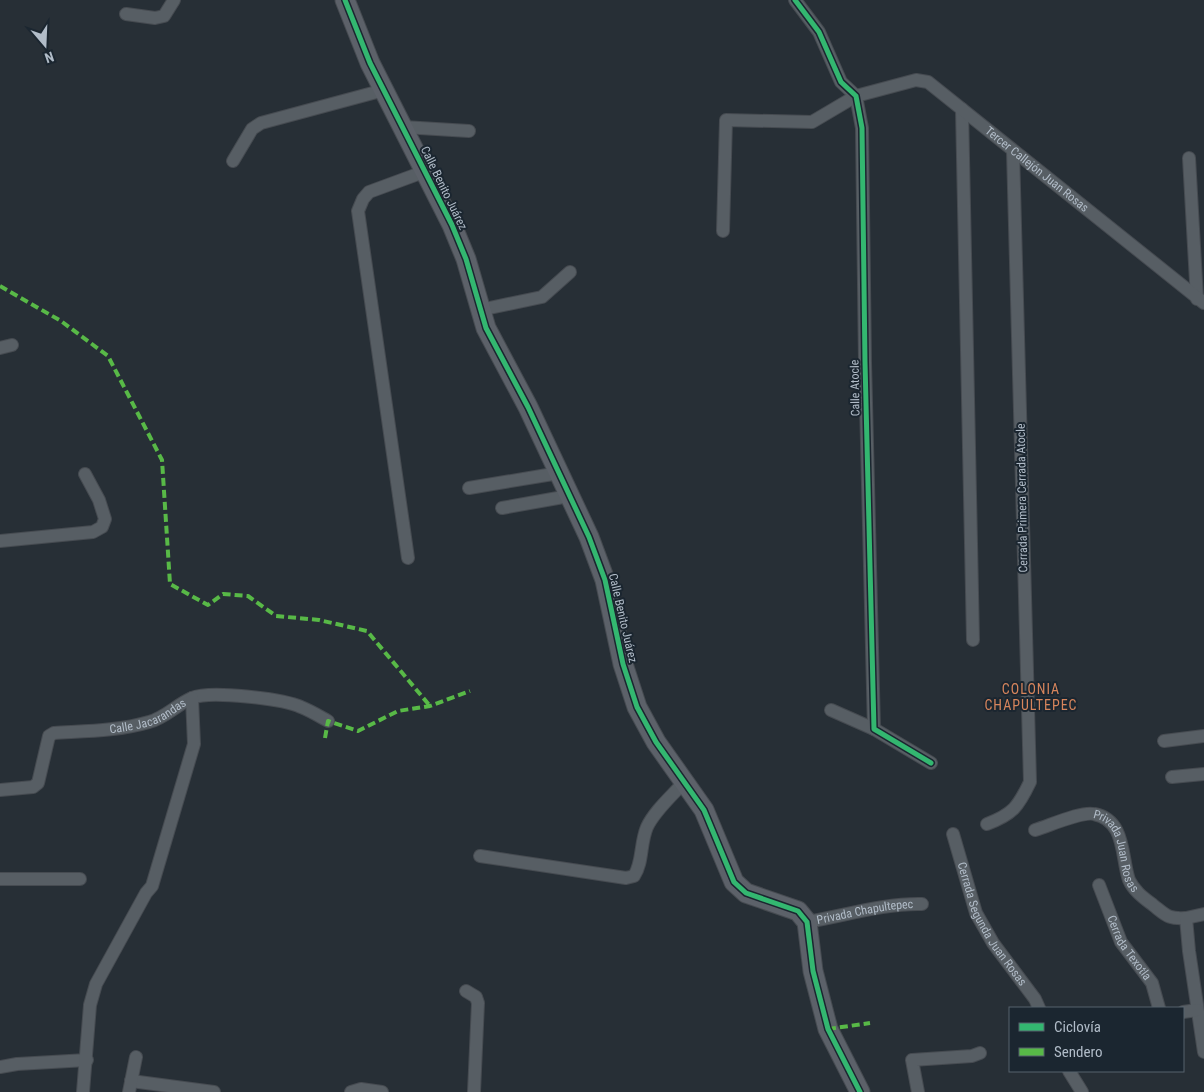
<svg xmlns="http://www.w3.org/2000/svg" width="1204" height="1092" font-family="'Roboto Condensed',sans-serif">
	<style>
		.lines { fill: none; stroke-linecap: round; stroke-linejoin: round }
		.street-casing { stroke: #464b51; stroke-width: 14 }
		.secondary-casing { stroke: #464b51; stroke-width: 21 }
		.street { stroke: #575e64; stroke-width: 12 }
		.secondary { stroke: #5c6169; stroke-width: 19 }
		.quiet { stroke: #58b947; stroke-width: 4; stroke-dasharray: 8 4; stroke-linecap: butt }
		.cycleway-casing { stroke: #1b2630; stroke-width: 8 }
		.cycleway { stroke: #33b770; stroke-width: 5 }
		.labels { text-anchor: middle; stroke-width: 4; stroke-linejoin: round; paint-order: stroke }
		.street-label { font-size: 12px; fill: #b1bcc8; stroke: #1b2630 }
		.neighbourhood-label { font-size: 14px; letter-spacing: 1px; fill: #d7855c; stroke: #1b2630 }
	</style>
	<rect width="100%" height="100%" fill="#272f36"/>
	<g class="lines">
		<g class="street-casing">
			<g id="street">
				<path d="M795,0L819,32L841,82L856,96L862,128L865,362L874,729L931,763"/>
				<path d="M126,14L155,18L164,16L174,0"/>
				<path d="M962,109L973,640"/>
				<path d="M403,127L469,131"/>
				<path d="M1189,158L1197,299"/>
				<path d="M233,161L252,129L261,123L384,90"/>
				<path id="s1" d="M723,231L726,120L812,122L856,96L916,80L928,82L1204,303"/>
				<path d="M480,310L542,297L570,272"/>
				<path d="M0,348L12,345"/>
				<path d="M469,488L559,473"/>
				<path d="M502,508L569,496"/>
				<path d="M0,541L93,532L102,527L105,519L99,500L85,474"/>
				<path d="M408,558L358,211L363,199L369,192L426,171"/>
				<path d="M831,710L874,729"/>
				<path d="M1164,741L1204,736"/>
				<path d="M1172,777L1204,774"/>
				<path id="s2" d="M0,790L33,787L38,783L49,736L54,733C86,731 118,731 149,722C165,718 176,705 192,698C210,690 283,699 301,707C311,711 319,716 328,721"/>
				<path d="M987,824C1013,814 1018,807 1030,782L1013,151"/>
				<path id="s3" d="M1035,830C1049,826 1081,811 1094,814C1126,820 1121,857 1129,880C1134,891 1144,898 1153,905C1167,916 1168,919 1186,918"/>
				<path id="s4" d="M953,834L976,913L993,943L1035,999L1039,1008"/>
				<path d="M480,856L626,878L634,876C643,863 640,843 647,827C655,810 673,795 685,781"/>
				<path d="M0,879H80"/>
				<path id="s5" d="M1099,885L1121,942L1152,983L1159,1008"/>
				<path d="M1204,914L1186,918L1189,951L1204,1052"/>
				<path id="s6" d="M807,922C843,916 885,903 922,904"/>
				<path d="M466,991L476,997L478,1003L474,1092"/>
				<path d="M1183,1012L1197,1010"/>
				<path d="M0,1067L17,1064L87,1060"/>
				<path d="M1069,1071L1082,1092"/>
				<path d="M131,1081L214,1092"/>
				<path d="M83,1092L90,1005L96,984L146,893L152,886L194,744L192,698"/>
				<path d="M129,1092L136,1057"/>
				<path d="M351,1092L361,1089L382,1092"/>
				<path d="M918,1092L912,1060L972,1056L980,1053"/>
			</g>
		</g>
		<g class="secondary-casing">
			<path id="secondary" d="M345,0L370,63L452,225L466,259L486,328L528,407L589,537L605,580L623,664L637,707L656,742L704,810L734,882L746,893L798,911L807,922L813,971L828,1029L860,1092"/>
		</g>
		<use href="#street" class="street"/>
		<use href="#secondary" class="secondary"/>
		<path class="quiet" d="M0,286L61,321L108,356L162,460L170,584L208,605L223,594L248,596L276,616L319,620L367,631L430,706
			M325,738L328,721L358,731L398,711L430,706L470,691
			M828,1029L870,1023"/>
		<g class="cycleway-casing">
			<path id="cycleway" d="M345,0L370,63L452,225L466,259L486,328L528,407L589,537L605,580L623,664L637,707L656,742L704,810L734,882L746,893L798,911L807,922L813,971L828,1029L860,1092
				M795,0L819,32L841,82L856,96L862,128L865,362L874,729L931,763"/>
		</g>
		<use href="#cycleway" class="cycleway"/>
	</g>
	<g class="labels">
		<g class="street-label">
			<text dy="4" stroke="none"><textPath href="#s1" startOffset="462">Tercer Callejón Juan Rosas</textPath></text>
			<text transform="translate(444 188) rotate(64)" y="4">Calle Benito Juárez</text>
			<text transform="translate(855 388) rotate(-91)" y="4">Calle Atocle</text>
			<text transform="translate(1022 498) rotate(-91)" y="4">Cerrada Primera Cerrada Atocle</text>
			<text transform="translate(623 618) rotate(77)" y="4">Calle Benito Juárez</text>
			<text dy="4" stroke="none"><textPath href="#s2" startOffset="190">Calle Jacarandas</textPath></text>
			<text dy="4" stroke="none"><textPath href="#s3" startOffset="108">Privada Juan Rosas</textPath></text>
			<text dy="4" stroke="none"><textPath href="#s6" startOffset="59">Privada Chapultepec</textPath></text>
			<text dy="4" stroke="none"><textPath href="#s4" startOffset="99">Cerrada Segunda Juan Rosas</textPath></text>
			<text dy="4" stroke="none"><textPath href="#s5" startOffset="70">Cerrada Texotla</textPath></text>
		</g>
		<g class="neighbourhood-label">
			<text x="1031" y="694">COLONIA<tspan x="1031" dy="16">CHAPULTEPEC</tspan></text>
		</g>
	</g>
	<rect x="1009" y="1007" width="175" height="65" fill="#1b2630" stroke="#57626d"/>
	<rect x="1019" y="1023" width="25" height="8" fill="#33b770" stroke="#57626d"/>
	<text x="1054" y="1032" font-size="15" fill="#b1bcc8">Ciclovía</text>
	<rect x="1019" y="1048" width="25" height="8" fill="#58b947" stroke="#57626d"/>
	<text x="1054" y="1057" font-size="15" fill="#b1bcc8">Sendero</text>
	<g transform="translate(45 45) rotate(161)" stroke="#1b2630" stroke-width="4" paint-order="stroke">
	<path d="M0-4L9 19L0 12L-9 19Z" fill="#b1bcc8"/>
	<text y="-8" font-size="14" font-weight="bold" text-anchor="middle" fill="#b1bcc8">N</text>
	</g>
</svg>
